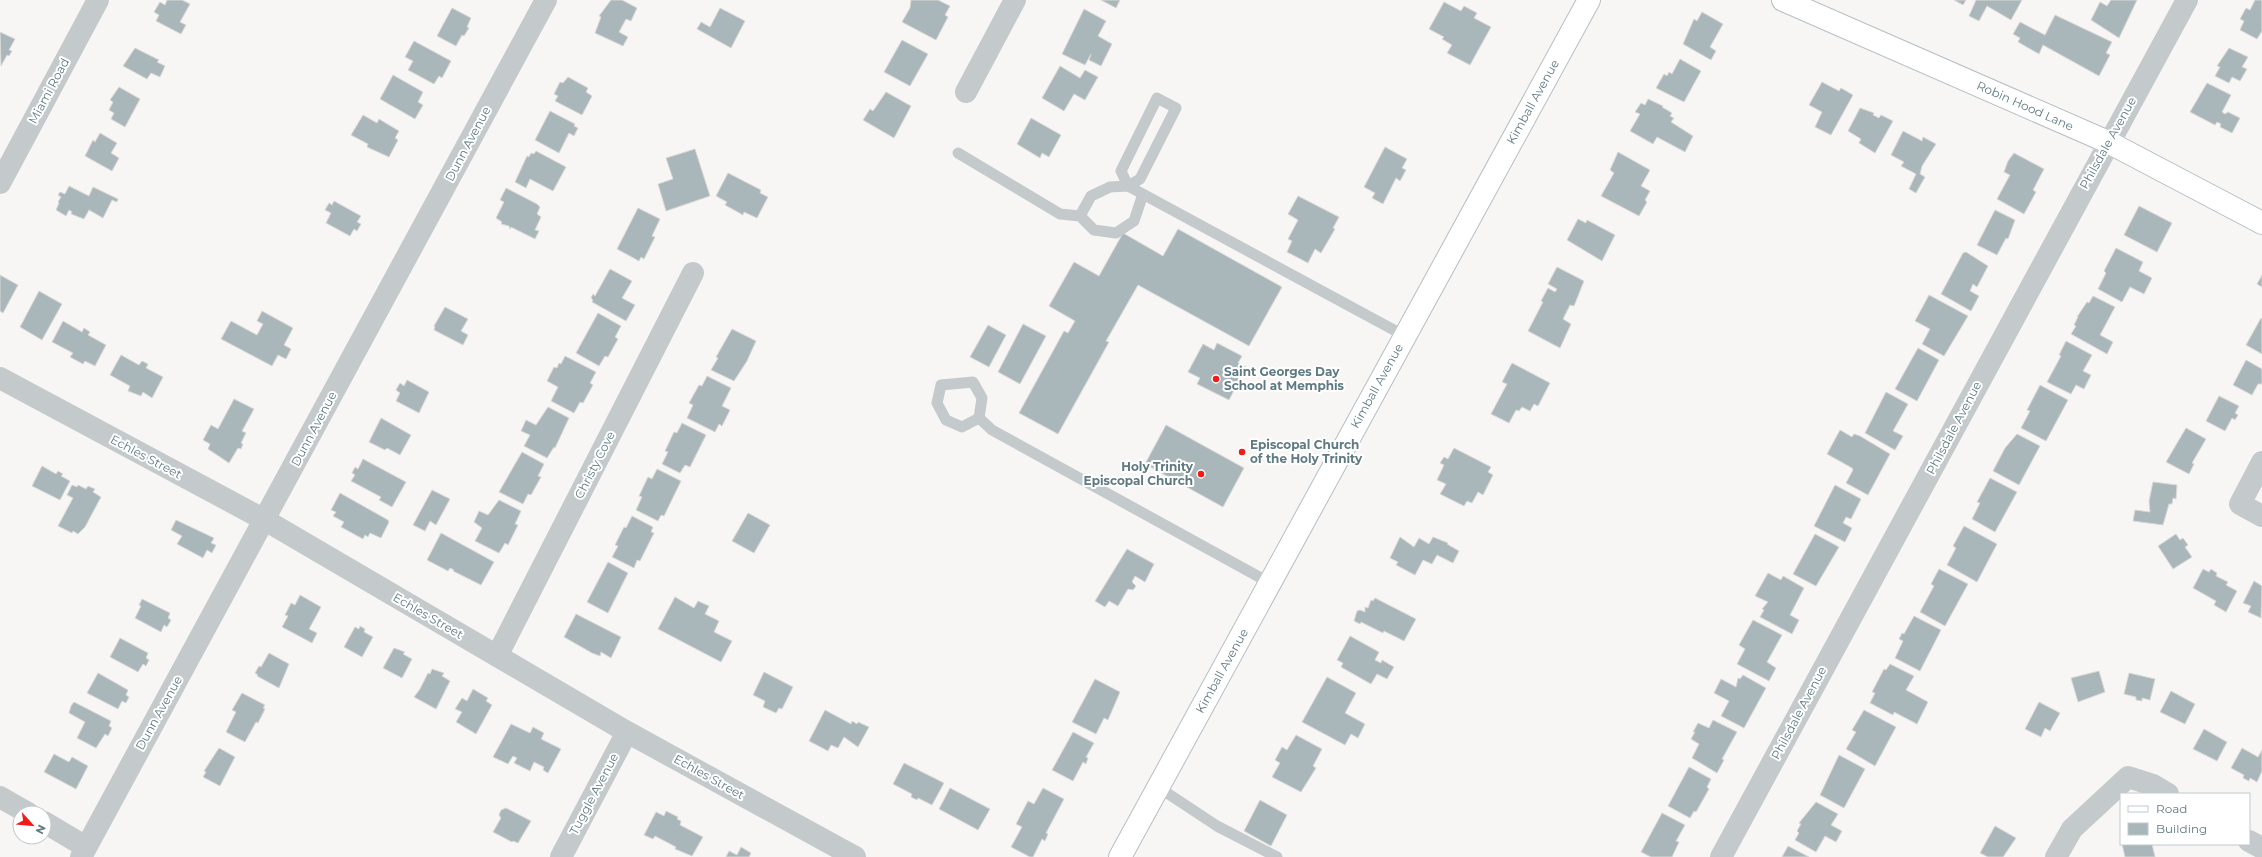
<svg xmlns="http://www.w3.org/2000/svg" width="2262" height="857" font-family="Montserrat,sans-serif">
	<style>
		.building { fill: #aab7ba; stroke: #d9d8d6 }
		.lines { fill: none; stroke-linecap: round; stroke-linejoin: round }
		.secondary-casing { stroke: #b6bec1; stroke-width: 24 }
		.lane { stroke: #c4cacc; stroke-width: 11 }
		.street { stroke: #c4cacc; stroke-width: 22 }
		.secondary { stroke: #fff; stroke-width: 22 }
		.poi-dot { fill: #f31a17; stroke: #fff; stroke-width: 1.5 }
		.labels { text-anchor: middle; stroke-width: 4; stroke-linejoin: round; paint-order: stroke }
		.street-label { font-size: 12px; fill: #5f7a82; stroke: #fff }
		.poi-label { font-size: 12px; font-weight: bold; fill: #5f7a82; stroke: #fff; text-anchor: start }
	</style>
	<rect width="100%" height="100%" fill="#f7f6f4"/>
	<path class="building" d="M167,0H182L190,4L180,22L186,25L181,34L156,21L159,15L154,12L160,2L165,5Z
		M611,0H622L637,8L631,21L626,19L619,32L628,37L623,46L595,33L601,17L599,16Z
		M938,0L950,6L945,15L948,17L936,40L902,22L910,8L911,0Z
		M1101,0H1120L1116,8Z
		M1954,0H1966L1963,5Z
		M1976,0H2022L2011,20L1987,6L1979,21L1969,16Z
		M2111,0H2137L2119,38L2091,20L2100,2L2107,6Z
		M2255,0H2262V31L2257,39L2240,30L2244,21L2240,19L2246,8L2250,10Z
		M1444,2L1461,11L1464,6L1477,13L1474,18L1491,27L1470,65L1447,53L1452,45L1442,39L1444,37L1429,29Z
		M452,8L471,18L467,27L469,28L464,36L462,35L456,46L437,36Z
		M720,8L745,21L731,48L697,29L701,22L710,27Z
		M1084,9L1106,21L1098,36L1112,44L1101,66L1089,60L1091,54L1085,65L1062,54Z
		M1702,12L1723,24L1710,47L1716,51L1711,60L1683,44L1694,19L1697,21Z
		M2055,15L2112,42L2106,53L2110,55L2099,76L2043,45L2039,54L2018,42L2020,38L2013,34L2020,22L2045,35Z
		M0,32L15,39L9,50L12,51L9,56L7,55L1,66Z
		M902,40L928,54L910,86L884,72Z
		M414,41L451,61L442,78L439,76L434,84L408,70L413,61L405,57Z
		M135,48L159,60L157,62L165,66L160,77L151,73L147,79L123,66Z
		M2229,48L2248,57L2242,67L2247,69L2240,81L2232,77L2229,83L2215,76L2220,67L2217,66Z
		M1680,59L1701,71L1684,102L1656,88L1664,74L1667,76L1669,72L1672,74Z
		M1060,66L1080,78L1085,70L1098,77L1085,100L1074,94L1064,111L1042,98Z
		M393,75L423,92L418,102L423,105L415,119L380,99Z
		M568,77L588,88L586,92L592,96L582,115L555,101L558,96L554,94L560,82L563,83Z
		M1822,82L1839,91L1841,88L1853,95L1831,135L1815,127L1822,112L1809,105Z
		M2207,83L2231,95L2222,112L2225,114L2228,112L2240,118L2232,133L2220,127L2221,124L2217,122L2215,125L2190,112Z
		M119,87L140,99L125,127L111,119L114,113L109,110L113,102L110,100Z
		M886,92L911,106L894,138L863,120L870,109L873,111Z
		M1648,99L1663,106L1662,107L1672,113L1670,116L1674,118L1671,122L1693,136L1685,152L1657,137L1653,144L1630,131L1640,114L1635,112L1641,103L1645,105Z
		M1860,108L1874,113L1873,115L1879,118L1881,115L1893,121L1875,153L1859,143L1861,139L1848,131Z
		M550,111L575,124L574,126L578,128L574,136L569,133L559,153L535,140Z
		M363,115L377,123L379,119L399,131L395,138L398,140L389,157L367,147L368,144L351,135Z
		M1031,118L1061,135L1049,157L1042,153L1040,158L1017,144Z
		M1903,131L1922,141L1923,137L1936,144L1922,166L1920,174L1925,177L1916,193L1909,189L1916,174L1901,166L1904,162L1891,155Z
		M100,133L117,143L111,153L119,158L112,171L85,156L93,140L95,142Z
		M1385,147L1407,159L1402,168L1406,170L1400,181L1396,178L1383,204L1372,198L1375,193L1364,187Z
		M695,149L710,196L666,211L658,184L673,179L666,158Z
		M536,151L566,167L553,191L530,179L526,188L515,182L527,156L529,157L531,153L534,154Z
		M1618,152L1650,170L1641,186L1650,191L1645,200L1647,202L1639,216L1601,196L1614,173L1610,170Z
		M2014,153L2044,169L2033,190L2036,192L2024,214L1997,199L2010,175L2004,172L2008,161Z
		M728,173L761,190L760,193L768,197L757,218L744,212L743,215L725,205L727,202L716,196Z
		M69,186L89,196L93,187L118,199L117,202L112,200L103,218L89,210L84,219L71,214L72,212L69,210L66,216L56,210L59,203L58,202L61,197L58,195L60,192L65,194Z
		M506,188L537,204L540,207L537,214L541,217L535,230L539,231L535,239L511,227L510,229L509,226L501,224L502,222L496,218L504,202L500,200Z
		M1298,196L1339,217L1333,228L1335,229L1321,253L1315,249L1308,263L1287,252L1292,241L1288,239L1298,220L1288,214Z
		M334,201L361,216L357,222L361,224L357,231L354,229L350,236L326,223L331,213L325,210L329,203L332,205Z
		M2139,206L2172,223L2157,252L2124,235Z
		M638,208L660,219L652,236L655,237L644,259L641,257L639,261L617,249Z
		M1995,210L2015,220L2008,239L2006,238L1997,255L1977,245Z
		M1578,219L1586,223L1587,220L1615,235L1602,261L1567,240Z
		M1178,229L1282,287L1249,346L1138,285L1106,341L1109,342L1058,434L1019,413L1064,331L1068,333L1075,321L1049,306L1074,262L1099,276L1123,233L1163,256Z
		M2116,248L2143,262L2139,271L2152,278L2144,294L2130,287L2122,302L2098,289L2106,273L2104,271Z
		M1966,252L1988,266L1977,287L1973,284L1970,291L1979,296L1971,311L1941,294L1963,253Z
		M1557,267L1584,281L1574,306L1570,305L1563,319L1571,324L1560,348L1528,331L1543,302L1541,301L1548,288L1555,292L1557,289L1548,284Z
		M610,269L632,281L622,298L635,305L626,321L592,302L593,300L591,298L593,294L595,296Z
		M0,275L18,285L3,313L0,311Z
		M2262,275V287L2257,284Z
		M39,291L62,304L42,340L20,327Z
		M1929,295L1968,316L1944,356L1922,344L1930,329L1915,321Z
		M2093,296L2115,307L2100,335L2113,342L2107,354L2071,334L2076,326L2074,325L2078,317H2077L2087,302L2089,303Z
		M445,307L468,319L461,331L468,335L463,345L434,330L435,327L434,326Z
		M262,311L293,328L284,345L291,349L286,359L278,355L272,366L221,339L231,321L257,335L263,324L257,321Z
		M598,313L621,326L615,337L618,339L608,357L605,356L599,366L576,353Z
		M2261,318L2262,319V354L2246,345Z
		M63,321L82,332L84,328L90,332L88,335L106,345L95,366L85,361L83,364L70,357L73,353L52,342Z
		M1023,324L1046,336L1020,384L998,372Z
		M988,325L1006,335L989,367L970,357Z
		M732,329L756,341L747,361L734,381L711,370L718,358L716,357Z
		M2066,341L2092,355L2083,371L2091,375L2084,389L2076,385L2071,394L2047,382L2061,356L2059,355Z
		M1217,343L1242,356L1238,363L1246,367L1229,400L1197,384L1200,378L1188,372L1203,344L1214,350Z
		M1918,348L1939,360L1917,401L1895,389Z
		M121,355L139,365L142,361L148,364L146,368L163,377L152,398L143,392L141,396L128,391L130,386L110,375Z
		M565,356L596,372L590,383L593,385L583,403L580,402L574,413L551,401L558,387L547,381L554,367L557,368L559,363L561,364Z
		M2246,360L2262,369V384H2258L2252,395L2233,385Z
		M1512,363L1550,383L1538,406L1534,404L1530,411L1522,407L1519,411L1516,410L1509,423L1491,414L1507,384L1502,382Z
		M707,376L731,388L722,406L730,410L722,426L719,424L715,432L687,418L693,405L689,403L699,385L702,386Z
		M407,380L429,392L419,413L396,401L400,393L396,390L400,383L404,386Z
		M2040,385L2068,400L2046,441L2021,428L2030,411L2027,410Z
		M1886,392L1908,404L1893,431L1903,436L1895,450L1865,433Z
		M2219,396L2239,406L2235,413L2238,415L2235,420L2232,418L2225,431L2206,421Z
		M234,399L254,409L242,431L246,433L241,443L243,444L241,449L238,448L229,463L208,449L210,444L203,440L211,425L218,429Z
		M548,407L569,418L555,448L554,447L547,458L524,446L530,435L521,431L526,420L536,425Z
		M381,418L411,435L400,455L387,448L385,450L369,442Z
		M682,423L706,435L690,467L685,465L680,473L662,464L668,452L665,451L674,432L677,433Z
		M1166,425L1244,468L1223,507L1145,464Z
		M2186,428L2206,439L2192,463L2194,464L2189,474L2166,462Z
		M1840,430L1852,437L1854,434L1860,436L1890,454L1868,495L1846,483L1853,470L1852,468L1827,454Z
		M2017,434L2040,446L2019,485L1993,471L2005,448Z
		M1454,448L1491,467L1488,472L1493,475L1483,495L1478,492L1472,503L1467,501L1464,506L1440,494L1446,484L1437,480L1444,465L1440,463L1444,457L1448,459Z
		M522,452L544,464L538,476L541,477L531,495L528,494L523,504L499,492Z
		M363,459L406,482L392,507L379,500L381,497L351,481L355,475L352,473L355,467L358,469Z
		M42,466L56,474L58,471L63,474L61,476L70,481L60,500L32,486Z
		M657,469L681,481L664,516L661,515L658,521L636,510L642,497L639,496L648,477L652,479Z
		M1990,478L2017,492L1995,532L1972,519L1980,503L1977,502Z
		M2153,482L2177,485L2176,499L2173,498L2172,504H2169L2163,525L2133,521L2135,510L2150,512L2149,501Z
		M72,485L77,487L78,485L86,489L88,486L95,489L93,492L101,497L85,527L78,534L73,531L72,533L58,526L73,498L67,495Z
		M1835,485L1861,499L1851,519L1846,517L1843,523L1852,528L1845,542L1814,526Z
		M432,490L450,499L436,525L430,521L425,531L413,525Z
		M340,493L388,520L389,522L381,538L370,533L368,537L365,535L363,539L341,527L344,522L333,516L336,512L331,510Z
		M499,500L521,511L515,524L518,525L508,545L505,543L499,553L475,541L482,528L474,522L479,511L488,515Z
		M748,513L770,525L754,553L732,541Z
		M632,516L653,527L651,532L654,533L640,561L637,560L634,568L612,557L618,546L615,545L624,527L626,528Z
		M176,520L214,538L211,543L216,545L212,553L207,550L203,558L177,544L182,536L171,530Z
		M1964,526L1997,544L1977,582L1947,565L1956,548L1953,546Z
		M441,533L494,562L481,585L453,571L454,570L450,568L448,571L427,560Z
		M1815,534L1839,547L1816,586L1793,574Z
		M2176,534L2180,540L2183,538L2188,545L2185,547L2192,557L2173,569L2158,546Z
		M1400,537L1414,547L1419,538L1429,544L1433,537L1448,543L1447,544L1459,551L1453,563L1437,555L1432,564L1423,560L1415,575L1396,565L1398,562L1390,558Z
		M1127,549L1154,564L1145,582L1135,576L1132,582L1136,586L1133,590L1128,589L1118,606L1109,601L1105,607L1095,601Z
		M608,562L628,573L608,613L587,602Z
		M1939,569L1968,584L1945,626L1920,612L1934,586L1931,584Z
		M2203,569L2209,572L2211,569L2217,573L2216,576L2228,582L2226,585L2237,591L2226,612L2214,605L2216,601L2193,588Z
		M1768,573L1781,580L1783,576L1804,588L1790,615L1799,620L1792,634L1760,617L1764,610L1762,609L1768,602L1755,596Z
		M2254,581L2262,586L2261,618L2248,612L2251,606L2243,603Z
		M300,595L321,607L309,629L317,633L312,643L282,627L288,616L285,615L291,603L295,605Z
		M675,597L694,608L698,601L709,606L705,614L719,621L714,632L732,641L721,662L658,629Z
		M1375,598L1416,619L1404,641L1384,631L1383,633L1361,622L1360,624L1354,621L1357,611L1360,610L1365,612V607L1368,608L1371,600L1373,601Z
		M142,599L170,613L168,618L171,620L167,627L164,625L161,632L135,618L141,606L139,605Z
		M576,614L621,637L611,658L601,652L600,656L592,653L564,637Z
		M1914,616L1941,630L1920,671L1895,658L1903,641L1899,639L1902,633L1904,634Z
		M1753,620L1782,635L1767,662L1776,668L1769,681L1737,664L1745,649L1739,645Z
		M360,626L365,629L364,632L373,637L362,657L344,647L355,627L359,629Z
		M1350,636L1379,652L1375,660L1381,663L1382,660L1394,667L1387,679L1377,674L1371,684L1341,667L1343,663L1337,660Z
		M120,638L148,653L146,658L149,660L146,666L143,664L138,672L110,657Z
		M394,648L405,652L403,654L412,659L402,678L383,668Z
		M269,653L289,664L279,688L257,676L258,675L255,673L259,666L261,667Z
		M1890,664L1914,676L1906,690L1928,702L1917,724L1894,712L1893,715L1870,703L1875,693L1872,692L1884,669L1886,670Z
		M432,669L444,673L442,676L450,681L436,709L414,697L420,689L428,673L430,674Z
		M2099,671L2105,692L2078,702L2071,678Z
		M764,672L793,687L782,709L779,708L776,713L763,707L765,701L753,695Z
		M98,673L128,690L126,695L129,697L126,703L122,701L118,709L87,693Z
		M2129,673L2155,679L2150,700L2142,698V701L2136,700V697L2124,694Z
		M1743,675L1766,688L1744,728L1721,716L1729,701L1714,693L1721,679L1736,687L1738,678L1740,679Z
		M1327,677L1356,693L1345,713L1365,724L1358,738L1351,734L1345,745L1302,722Z
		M1095,679L1120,692L1108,720L1104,718L1096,734L1072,722Z
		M473,689L488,698L486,701L492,705L476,734L456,722L462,712L455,709L462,698L467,701Z
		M2171,691L2195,704L2185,724L2160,712Z
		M242,693L265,705L263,708L265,709L258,723L256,722L245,742L226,732L236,712L232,710Z
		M74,702L111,721L109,726L112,728L108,736L105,734L96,748L77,738L85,722L69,713L71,706Z
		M2039,702L2060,713L2050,731L2045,728L2041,737L2025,729Z
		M825,710L851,724L852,721L857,724L858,722L869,727L858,747L844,737L838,748L831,745L828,751L809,741Z
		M1864,710L1896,727L1875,766L1846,749L1856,732L1852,730Z
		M1713,720L1737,732L1722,759L1724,760L1717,773L1692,758L1699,744L1691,739L1695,732H1693L1698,723L1709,728Z
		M511,724L530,733L533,727L544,733L541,739L561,749L548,773L543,770L544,767L534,762L530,771L514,763L517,758L513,756L508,764L493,757Z
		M2204,729L2227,742L2217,761L2193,749Z
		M1073,732L1094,743L1086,757L1088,758L1086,764L1083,762L1073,781L1052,770Z
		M1296,735L1322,749L1313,766L1316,768L1301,792L1272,777L1280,763L1275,760L1282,747L1287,750Z
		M219,748L235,757L220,786L203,777L206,772L204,771Z
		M2242,748L2258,757L2262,750V771L2257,782L2250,778L2249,781L2243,778L2244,775L2231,768Z
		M54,754L69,762L72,757L88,766L76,789L44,772Z
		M1839,755L1865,769L1844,808L1820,795Z
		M904,763L944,783L932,805L918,798L917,800L911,797L912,794L893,784Z
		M1689,767L1711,779L1707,787L1709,789L1696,812L1694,811L1690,818L1668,806Z
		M950,788L990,809L978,830L939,809Z
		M1043,788L1064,799L1046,833L1048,834L1045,841L1042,839L1033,857H1030L1011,847L1022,827L1016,824L1028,801L1034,804Z
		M1260,800L1287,815L1271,846L1244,831Z
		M1816,802L1838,814L1831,825L1842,831L1836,842L1825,836L1816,852L1795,840L1799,833L1797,831L1801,824L1799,823Z
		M506,808L531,821L518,843L513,841L512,842L493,832L501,818L499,815L501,810Z
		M666,811L678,817L677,819L681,821L680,825L703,837L692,856L675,849L676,847L655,836L653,839L644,835L656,812L664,816Z
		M1662,813L1685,825L1676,841L1679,842L1672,857H1651L1641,852Z
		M1995,826L2016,838L2003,857H1988L1980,853Z
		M2122,844H2152L2155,857H2125Z
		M1788,846L1809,857H1782Z
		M741,847L751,853L749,857H726L729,851L737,855Z"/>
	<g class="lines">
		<g class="secondary-casing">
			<path id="secondary" d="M1783,0L2108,142L2262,223
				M1120,857L1589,0"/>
		</g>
		<path class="lane" d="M958,153L1060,214L1080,216L1094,230L1116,233L1134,221L1143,194
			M1080,216L1091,196L1110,187L1128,186L1121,171L1157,98L1176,108L1140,179L1128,186L1405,336
			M979,418L962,427L946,420L937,403L941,385L973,382L982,398L979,418L992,430L1270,583
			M1158,787L1217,826L1277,857"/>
		<path class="street" d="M966,92L1015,0
			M0,183L98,0
			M0,378L265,520L627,732L855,857
			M2262,462L2240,504L2262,516
			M497,656L693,273
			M0,797L28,813
			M44,822L86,847
			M2249,841L2262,848
			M81,857L546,0
			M561,857L627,732
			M1721,857L2187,0
			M2056,857L2072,829L2128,777L2153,785L2168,794"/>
		<use href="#secondary" class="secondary"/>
	</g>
	<g class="poi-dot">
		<circle cx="1216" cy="379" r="4"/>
		<circle cx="1242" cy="452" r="4"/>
		<circle cx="1201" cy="474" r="4"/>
	</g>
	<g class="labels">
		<g class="street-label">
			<text transform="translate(49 91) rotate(-62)" y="4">Miami Road</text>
			<text transform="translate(1533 102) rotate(-61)" y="4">Kimball Avenue</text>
			<text transform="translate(2025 106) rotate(24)" y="4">Robin Hood Lane</text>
			<text transform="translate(2108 143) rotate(-61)" y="4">Philsdale Avenue</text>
			<text transform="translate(468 144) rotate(-62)" y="4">Dunn Avenue</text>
			<text transform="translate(1377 386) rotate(-61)" y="4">Kimball Avenue</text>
			<text transform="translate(1954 428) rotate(-62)" y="4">Philsdale Avenue</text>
			<text transform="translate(314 429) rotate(-62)" y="4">Dunn Avenue</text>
			<text transform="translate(146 457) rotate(28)" y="4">Echles Street</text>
			<text transform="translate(595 465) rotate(-63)" y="4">Christy Cove</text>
			<text transform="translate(428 616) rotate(30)" y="4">Echles Street</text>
			<text transform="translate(1222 671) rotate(-61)" y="4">Kimball Avenue</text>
			<text transform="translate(159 713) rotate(-61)" y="4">Dunn Avenue</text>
			<text transform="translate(1799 713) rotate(-62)" y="4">Philsdale Avenue</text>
			<text transform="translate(709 777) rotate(29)" y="4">Echles Street</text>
			<text transform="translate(594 794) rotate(-62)" y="4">Tuggle Avenue</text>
		</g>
		<g class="poi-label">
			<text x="1224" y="376">Saint Georges Day<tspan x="1224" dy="14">School at Memphis</tspan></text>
			<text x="1250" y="449">Episcopal Church<tspan x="1250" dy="14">of the Holy Trinity</tspan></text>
			<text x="1193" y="471" text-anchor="end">Holy Trinity<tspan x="1193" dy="14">Episcopal Church</tspan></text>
		</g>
	</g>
	<rect x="2120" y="793" width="130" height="52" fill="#ffffff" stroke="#bfcacd"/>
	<rect x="2128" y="806" width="20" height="6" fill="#ffffff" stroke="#bfcacd"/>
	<text x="2156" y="813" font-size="12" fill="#5f7a82">Road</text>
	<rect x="2128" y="823" width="20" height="12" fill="#aab7ba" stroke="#bfcacd"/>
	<text x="2156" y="833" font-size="12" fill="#5f7a82">Building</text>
	<g transform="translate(32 825) rotate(117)"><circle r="19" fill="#ffffff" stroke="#bfcacd"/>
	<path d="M0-3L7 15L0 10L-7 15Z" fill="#f31a17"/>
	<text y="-6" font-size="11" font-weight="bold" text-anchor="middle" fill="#5f7a82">N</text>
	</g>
</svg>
